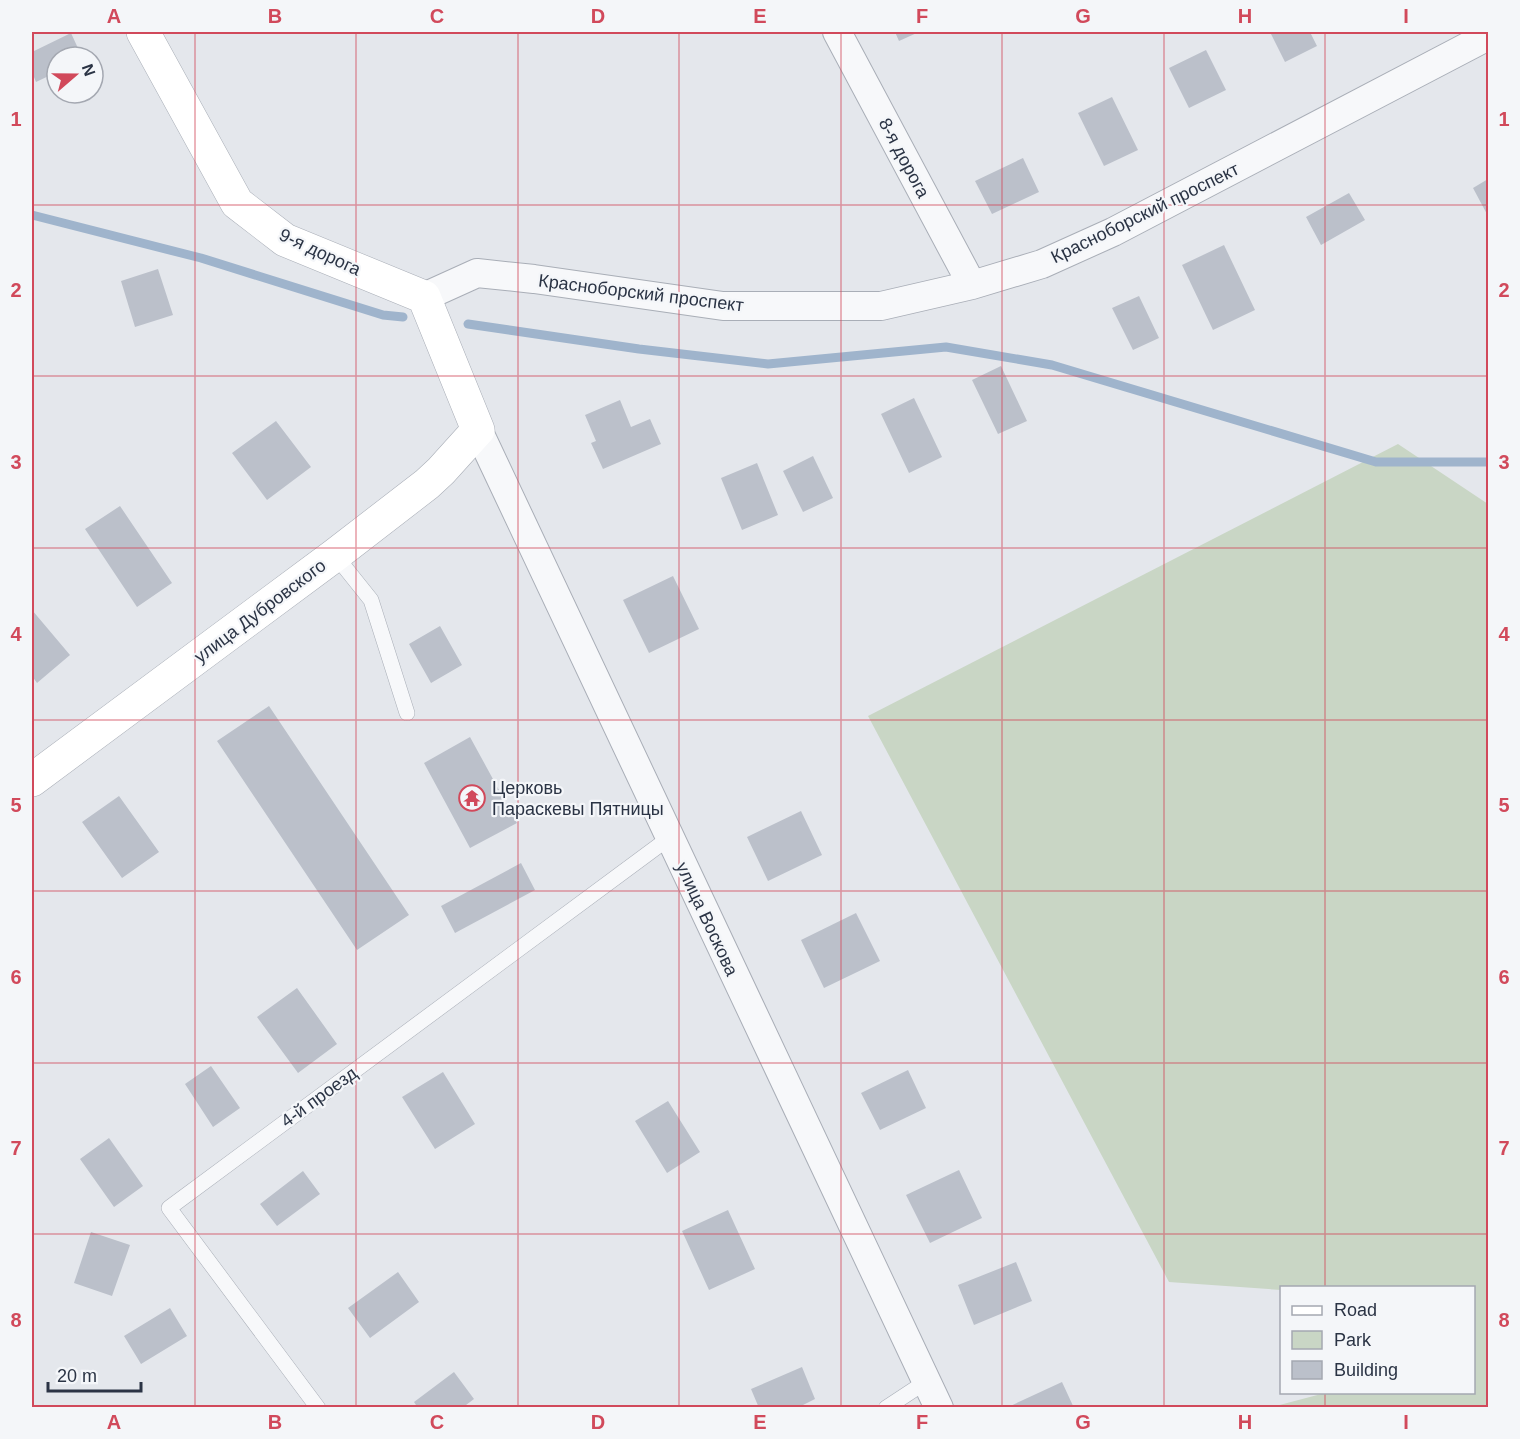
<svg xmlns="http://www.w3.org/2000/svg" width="1520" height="1439" font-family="Helvetica,sans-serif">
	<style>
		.green { fill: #c9d6c5 }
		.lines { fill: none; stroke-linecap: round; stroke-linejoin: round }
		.stream { stroke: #9fb4cc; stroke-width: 9 }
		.building { fill: #bbc0ca }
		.lane-casing { stroke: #a9aeb7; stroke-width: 16 }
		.street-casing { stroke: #a9aeb7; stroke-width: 30 }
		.secondary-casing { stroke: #a9aeb7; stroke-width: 34 }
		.lane { stroke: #f7f8fa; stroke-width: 15 }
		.street { stroke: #f7f8fa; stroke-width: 28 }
		.secondary { stroke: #fff; stroke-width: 33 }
		.grid { fill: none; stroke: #d1495b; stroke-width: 1.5; stroke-opacity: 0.55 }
		.labels { text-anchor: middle; stroke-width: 4.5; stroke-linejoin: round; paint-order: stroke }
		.street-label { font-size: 18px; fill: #2b3445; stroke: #f4f6f9 }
		.poi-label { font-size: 18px; fill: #2b3445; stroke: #f4f6f9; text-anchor: start }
		.neatline { fill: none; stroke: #d1495b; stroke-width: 2 }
		.grid-label { font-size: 20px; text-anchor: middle; font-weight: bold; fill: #d1495b }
	</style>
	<rect width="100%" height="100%" fill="#e4e7ec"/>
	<path class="green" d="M1398,444L1488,504V1407H1272L1325,1393L1474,1392V1288H1282L1281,1290L1169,1282L868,716Z"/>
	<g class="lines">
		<path class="stream" d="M32,215L201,258L383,315L403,317
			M468,324L639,349L768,364L946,347L1052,365L1376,462H1488"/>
	</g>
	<path class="building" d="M895,32H919L899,41Z
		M1270,32H1310L1317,46L1285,62Z
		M71,33L82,57H57V72L36,82L32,72V52Z
		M1206,50L1226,90L1189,108L1169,68Z
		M1112,97L1138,150L1104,166L1078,113Z
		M1023,158L1039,192L992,214L975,181Z
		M1488,179V216L1473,188Z
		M1349,193L1365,220L1321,245L1306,217Z
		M1224,245L1255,310L1213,330L1182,265Z
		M158,269L173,315L135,327L121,281Z
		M1139,296L1159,338L1133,350L1112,308Z
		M1001,366L1027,421L998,434L972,380Z
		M914,398L942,457L909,473L881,414Z
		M620,400L631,427L650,419L661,444L603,469L591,443L596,441L585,415Z
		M276,421L311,467L267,500L232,453Z
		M813,456L833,498L803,512L783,471Z
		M757,463L778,515L742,530L721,478Z
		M120,506L172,583L137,607L85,529Z
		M673,576L699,629L649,653L623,600Z
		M32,610L70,655L37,683L32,676Z
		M440,626L462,665L431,683L409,644Z
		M269,706L409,915L357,950L217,741Z
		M470,737L517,823L470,848L424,763Z
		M119,796L159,852L122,878L82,822Z
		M801,811L822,855L768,881L747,837Z
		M521,863L535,890L455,933L441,906Z
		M856,913L880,961L824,988L801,940Z
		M297,988L337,1044L298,1073L257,1017Z
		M211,1066L240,1108L213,1127L185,1084Z
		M908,1070L926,1108L880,1130L861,1093Z
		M443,1072L475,1124L435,1149L402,1097Z
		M668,1101L700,1152L667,1173L635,1121Z
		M109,1138L143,1186L114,1207L80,1159Z
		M959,1170L982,1218L930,1243L906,1195Z
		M303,1171L320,1194L277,1226L260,1204Z
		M728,1210L755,1269L709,1290L682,1231Z
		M91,1232L130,1245L112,1296L74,1283Z
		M1016,1262L1032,1301L974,1325L958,1285Z
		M398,1272L419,1302L370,1338L348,1308Z
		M170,1308L187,1336L141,1364L124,1336Z
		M802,1367L815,1399L797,1408H759L751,1389Z
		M454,1372L474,1399L462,1408H418L414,1402Z
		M1062,1382L1074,1408H1006Z"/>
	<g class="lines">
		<g class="lane-casing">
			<path id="lane" d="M335,555L371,600L407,713
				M318,1408L169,1208L669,838
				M886,1408L927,1381"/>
		</g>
		<g class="street-casing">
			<path id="street" d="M837,32L972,285
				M424,297L477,273L534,279L723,306H881L972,285L1042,264L1113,232L1488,36
				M478,430L939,1408"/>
		</g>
		<g class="secondary-casing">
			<path id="secondary" d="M32,780L335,555L427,484L441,471L478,430L424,297L285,240L237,203L143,32"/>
		</g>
		<use href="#lane" class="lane"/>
		<use href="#street" class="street"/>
		<use href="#secondary" class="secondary"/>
	</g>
	<path class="grid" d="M195,32V1408M356,32V1408M518,32V1408M679,32V1408M841,32V1408M1002,32V1408M1164,32V1408M1325,32V1288M32,205H1488M32,376H1488M32,548H1488M32,720H1488M32,891H1488M32,1063H1488M32,1234H1488M1325,1392V1408"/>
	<defs>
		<g id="temple-ring" transform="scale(1.35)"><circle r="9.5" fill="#f4f6f9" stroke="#d1495b" stroke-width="1.5"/><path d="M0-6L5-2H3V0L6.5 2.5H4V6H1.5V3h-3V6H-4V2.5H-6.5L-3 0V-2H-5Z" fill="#d1495b"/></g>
	</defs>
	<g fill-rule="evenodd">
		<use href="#temple-ring" x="472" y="798"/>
	</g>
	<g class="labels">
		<g class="street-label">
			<text transform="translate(904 158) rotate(62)" y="6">8-я дорога</text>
			<text transform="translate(1145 213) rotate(-26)" y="6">Красноборский проспект</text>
			<text transform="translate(320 252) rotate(25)" y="6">9-я дорога</text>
			<text transform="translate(641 293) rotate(7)" y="6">Красноборский проспект</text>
			<text transform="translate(260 611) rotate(-37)" y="6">улица Дубровского</text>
			<text transform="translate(707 919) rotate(65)" y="6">улица Воскова</text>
			<text transform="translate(319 1097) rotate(-36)" y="6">4-й проезд</text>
		</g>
		<g class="poi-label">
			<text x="492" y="794">Церковь<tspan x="492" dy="21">Параскевы Пятницы</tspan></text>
		</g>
	</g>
	<rect width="1520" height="1439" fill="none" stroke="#f4f6f9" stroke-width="66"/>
	<rect x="1280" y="1286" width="195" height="108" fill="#f4f6f9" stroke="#a4a8b1" stroke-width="1.5"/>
	<rect x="1292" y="1306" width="30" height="9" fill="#ffffff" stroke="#a4a8b1" stroke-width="1.5"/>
	<text x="1334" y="1316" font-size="18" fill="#2b3445">Road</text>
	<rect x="1292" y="1331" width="30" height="18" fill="#c9d6c5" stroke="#a4a8b1" stroke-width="1.5"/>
	<text x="1334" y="1346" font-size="18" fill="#2b3445">Park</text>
	<rect x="1292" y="1361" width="30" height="18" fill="#bbc0ca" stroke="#a4a8b1" stroke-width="1.5"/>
	<text x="1334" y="1376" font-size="18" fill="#2b3445">Building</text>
	<g transform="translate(75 75) rotate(70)"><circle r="28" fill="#f4f6f9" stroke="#a4a8b1" stroke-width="1.5"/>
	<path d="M0-4.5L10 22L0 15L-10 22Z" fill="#d1495b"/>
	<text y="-9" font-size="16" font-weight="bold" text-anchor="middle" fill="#2b3445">N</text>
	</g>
	<path d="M48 1382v9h93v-9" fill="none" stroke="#2b3445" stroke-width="3"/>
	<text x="57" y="1382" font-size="18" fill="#2b3445" stroke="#f4f6f9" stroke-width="4.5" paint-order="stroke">20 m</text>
	<rect x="33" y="33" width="1454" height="1373" class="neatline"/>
	<g class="grid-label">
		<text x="114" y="23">A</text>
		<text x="275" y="23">B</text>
		<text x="437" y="23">C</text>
		<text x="598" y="23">D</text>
		<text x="760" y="23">E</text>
		<text x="922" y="23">F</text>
		<text x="1083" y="23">G</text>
		<text x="1245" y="23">H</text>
		<text x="1406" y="23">I</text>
		<text x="16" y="126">1</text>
		<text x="1504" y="126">1</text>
		<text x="16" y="297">2</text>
		<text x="1504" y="297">2</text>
		<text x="16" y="469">3</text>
		<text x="1504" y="469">3</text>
		<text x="16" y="641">4</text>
		<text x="1504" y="641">4</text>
		<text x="16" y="812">5</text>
		<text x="1504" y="812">5</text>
		<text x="16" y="984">6</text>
		<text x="1504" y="984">6</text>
		<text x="16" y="1155">7</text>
		<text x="1504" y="1155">7</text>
		<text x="16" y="1327">8</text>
		<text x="1504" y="1327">8</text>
		<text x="114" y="1429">A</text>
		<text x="275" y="1429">B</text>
		<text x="437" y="1429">C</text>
		<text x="598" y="1429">D</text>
		<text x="760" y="1429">E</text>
		<text x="922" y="1429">F</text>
		<text x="1083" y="1429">G</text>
		<text x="1245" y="1429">H</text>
		<text x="1406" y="1429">I</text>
	</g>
</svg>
